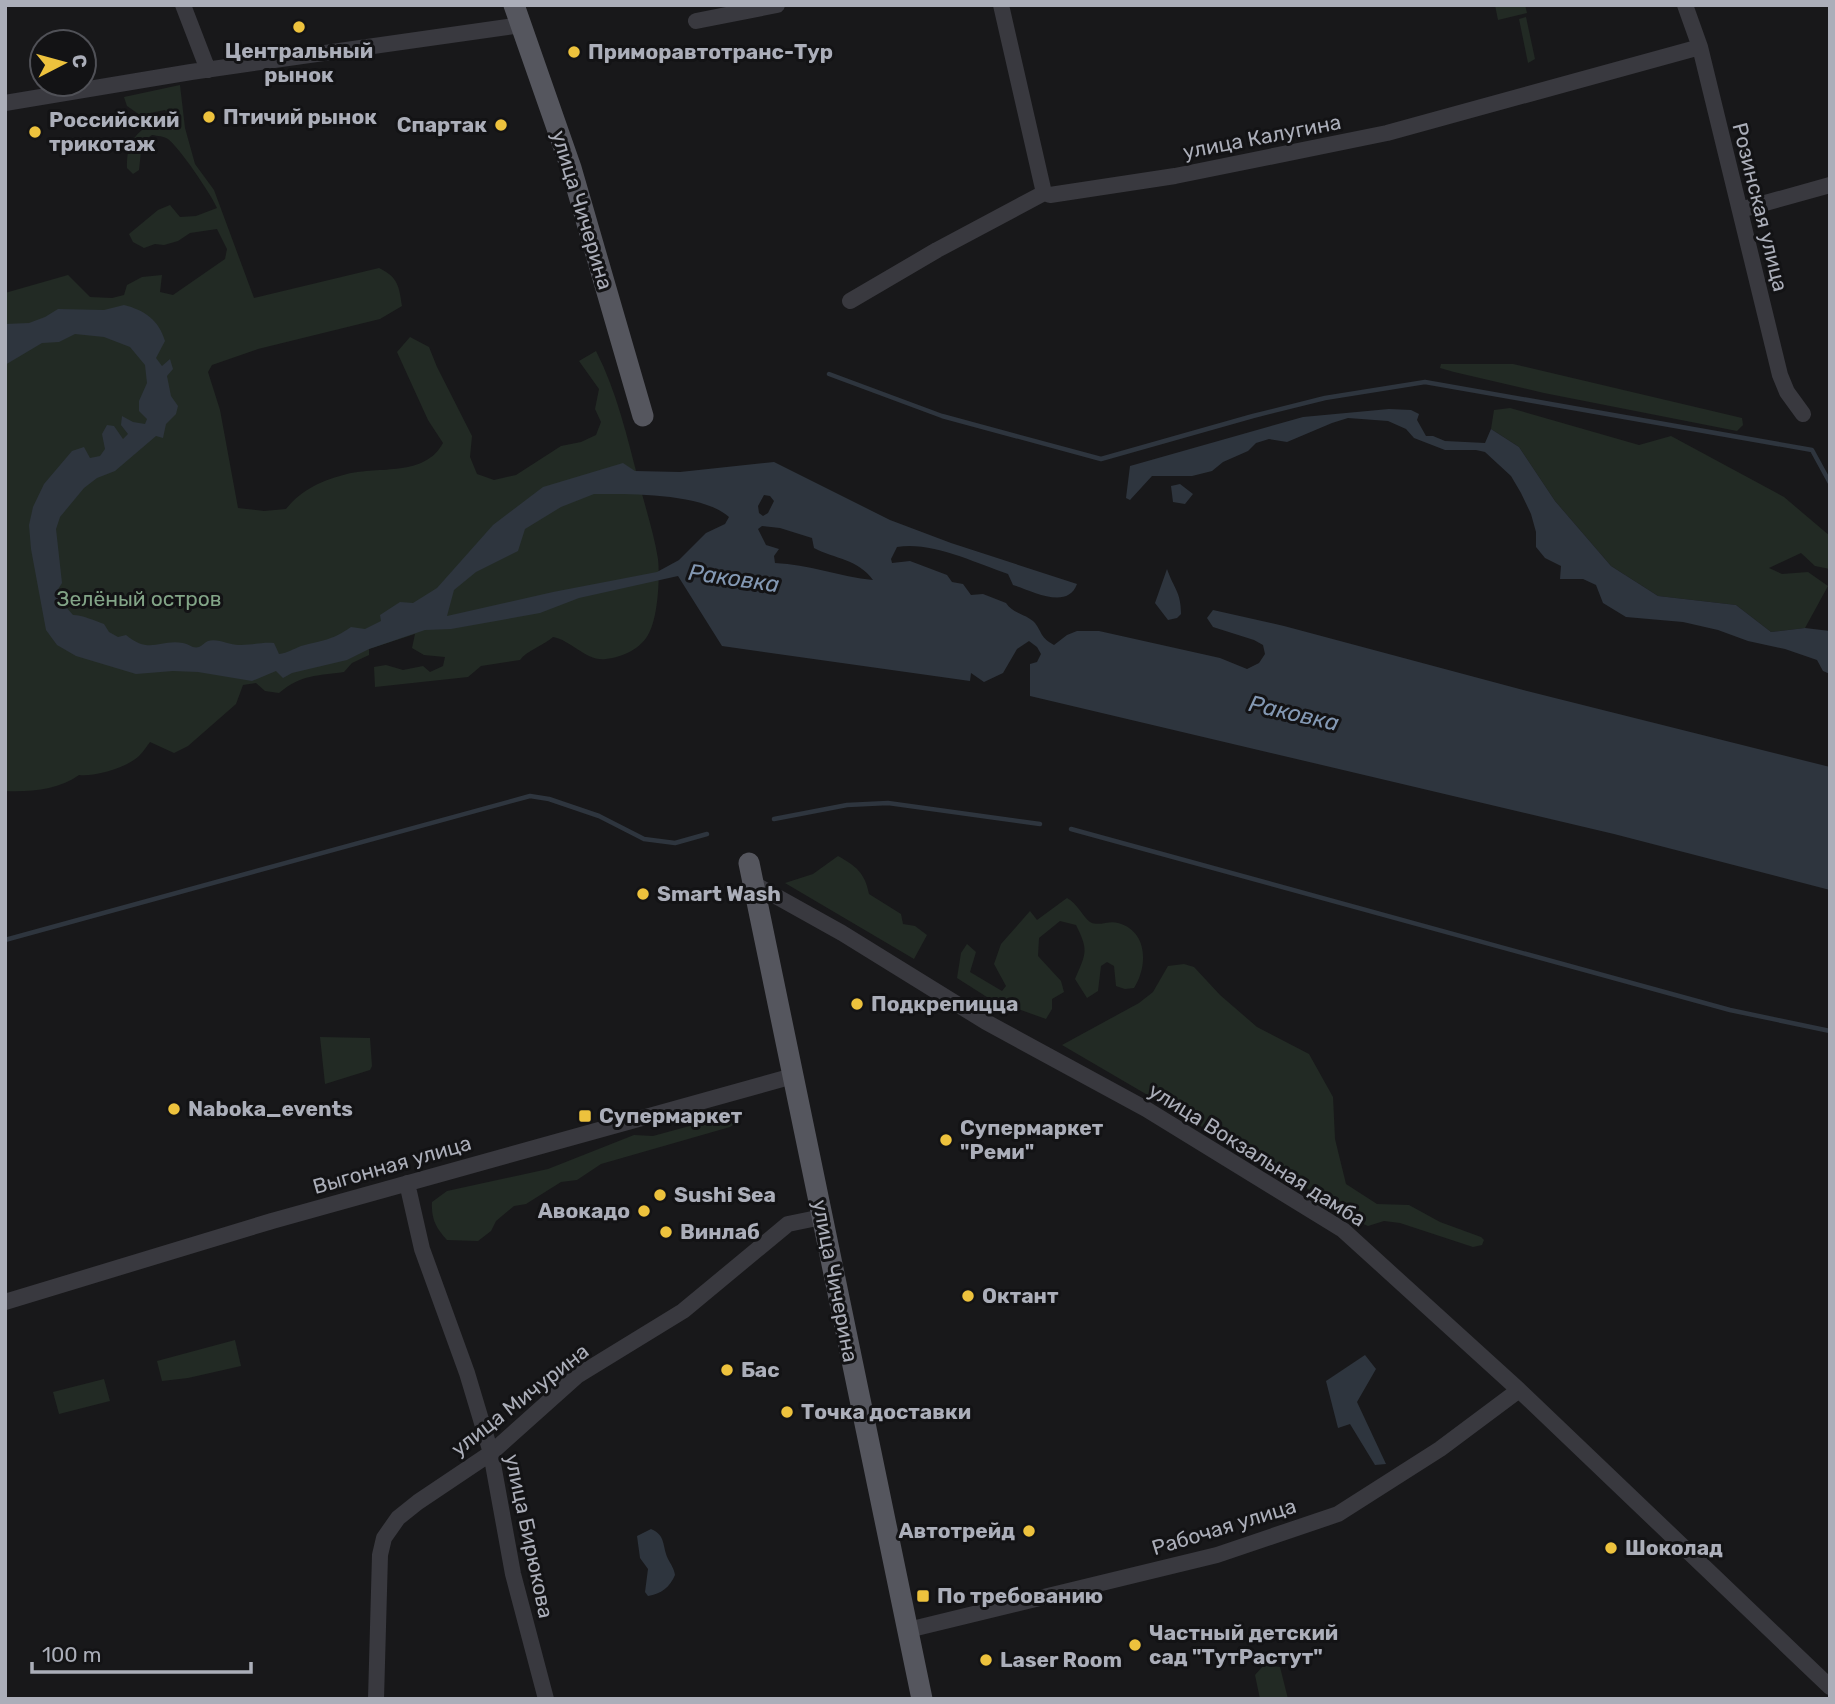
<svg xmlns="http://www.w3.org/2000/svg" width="1835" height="1704" font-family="Rubik,sans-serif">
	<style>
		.green { fill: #222a24 }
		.water { fill: #2e353e; fill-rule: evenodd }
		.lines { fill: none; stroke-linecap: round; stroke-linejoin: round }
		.stream { stroke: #2e353e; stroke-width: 4.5 }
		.minor { stroke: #39393f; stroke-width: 16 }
		.major { stroke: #55565e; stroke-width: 21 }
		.poi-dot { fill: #edc23d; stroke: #131315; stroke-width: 2.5 }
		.labels { text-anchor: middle; stroke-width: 6; stroke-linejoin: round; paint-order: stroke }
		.poi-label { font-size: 21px; font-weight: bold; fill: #abaeb9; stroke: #131315; text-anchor: start }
		.street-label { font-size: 21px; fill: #abaeb9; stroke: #131315 }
		.park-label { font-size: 21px; fill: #82a487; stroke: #131315 }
		.water-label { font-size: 23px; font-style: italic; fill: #8398b3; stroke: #131315 }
	</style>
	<rect width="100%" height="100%" fill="#18181a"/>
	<path class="green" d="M1495,5H1525L1527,13L1498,20Z
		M1526,17L1535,59L1528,63L1519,19Z
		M180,85L185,128L195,164L214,190L254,298L379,268C398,277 399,286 402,306L380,319L258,349L212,365L208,372L220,410L238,508L264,511L286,509C302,489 323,480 347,474C379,466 425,477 443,443L428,420L397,352L410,337L429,347L437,367L472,436L470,457L477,474L494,480L516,475L561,446L581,442L596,435L601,422L595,409L599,389L579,361L596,351C617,392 627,437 639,482C645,507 654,533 658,559C660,577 658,617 649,633C641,649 623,657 606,659C587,662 571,640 553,637C544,645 526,651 520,660L481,666L468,677L375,687L374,667L386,665L403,670L423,666L430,672L443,666L445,657L424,655L412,648L415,634L369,649V655L352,663L344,672C317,676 302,674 279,693L265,691L256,683L243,685L236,704L188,746L174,753L150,742C147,746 143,752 139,756C128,767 95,777 79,775C58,790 31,792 5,791V293L68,275L90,297L112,298L124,295L127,285L142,277L162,275L160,292L173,295L225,259L227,249L217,229L190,233L178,241L164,245L155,244L144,248L133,242L129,234L158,210L170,205L180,217L196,216L217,208C211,194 179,147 168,139C163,136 158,136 152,135L142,142L139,170L133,174L127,168C127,151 129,141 142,130H156L168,127V115L165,110L140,115L127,106L124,97Z
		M1441,364H1513L1742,418L1743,425L1737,431L1544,393L1454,372L1440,368Z
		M1510,408L1639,445L1671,436L1784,497L1830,536V569L1815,566L1801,553L1769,568L1782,574L1808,572L1828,586L1805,628L1771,632L1736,605L1658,596L1611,566L1555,501L1519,447L1491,429L1494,410Z
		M838,856C856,866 865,873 869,894L901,914L903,924L915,926L927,935L914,959L785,883L813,874Z
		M1067,898C1078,904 1082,916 1090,922C1099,927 1109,920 1118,923C1148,931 1148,966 1134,988L1125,989L1116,986L1114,966L1107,962L1101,966L1098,991L1087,998L1075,979C1086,953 1089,951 1076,925L1060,921L1039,938L1038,956L1061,981L1064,992L1052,999V1009L1046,1019L990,999L957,978L961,953L967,944L976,952L970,972L1002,991L1006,986L994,964L1001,944L1030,911L1037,920Z
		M1184,964L1194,967L1220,995L1257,1027L1309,1054L1333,1097L1335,1139L1346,1184L1377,1204L1409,1205L1440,1222L1481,1237L1484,1240L1482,1245L1473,1247L1400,1223L1384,1221L1368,1226L1354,1220L1315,1193L1062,1045L1139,1003L1153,992L1168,966Z
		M320,1037L370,1038L372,1066L370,1070L325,1084Z
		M730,1115L736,1123L730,1127L601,1164L577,1180L561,1182L526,1204L514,1206L496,1221L491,1231L478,1241L447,1240C436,1228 431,1219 432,1202L447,1191L548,1169L634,1135L653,1136Z
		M235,1340L241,1366L188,1378L162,1381L157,1361Z
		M104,1379L110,1401L59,1414L53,1392Z
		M1264,1665L1280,1667L1288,1699H1260L1255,1675Z"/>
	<path class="water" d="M124,305C144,310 159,320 165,341L156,358L162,366L170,359L173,369L167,376L171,396L178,406L176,414L166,424L163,438L156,436L115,471L97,478L84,488L60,517L56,529L62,583L57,591L66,601V607L73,615C83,615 95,621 104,624L109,632L118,637L126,635C150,655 159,639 183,643C189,644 193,649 199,647C202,646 205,642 208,641C219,638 230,646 241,645C253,645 262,642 274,643L279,654C288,653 293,649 301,646C323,640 331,641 351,627L365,629L381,621L380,615L400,602L413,603L437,588L493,525L543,487L623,463L635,471L680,472L774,462L890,520L951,543L1077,584C1067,611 1031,590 1013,585L1008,574C976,563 931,541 897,547L891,559L892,563L910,561L947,575L952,582L963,584L971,595L983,594L1006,603C1013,614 1027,614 1035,623C1043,634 1040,637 1054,645L1067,635L1077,631H1099L1220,658L1247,669L1259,663L1265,654L1263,645L1254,640L1213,627L1207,618L1213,610L1284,626L1527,691L1830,767V890L1614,834L1030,696V664L1037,662L1041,654L1037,647L1029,641L1017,649L1003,673L984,682L971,673L970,681L722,646L678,576L579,598L540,613L451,629L425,630L369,649L347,660L292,673L283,678L276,671L252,681L198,672L173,671L136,674L76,656L57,645L46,630L31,549L29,525L33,507L44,484L72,451L84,447L90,458L100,456L105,449L102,434L107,425L114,426L123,439L128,434L121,425L122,416L133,422L145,424L147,419L139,411V401L147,383L145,365L130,347L104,337L75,334L59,342L42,343L5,365V324L29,323L45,317L58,309L104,310ZM594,494C629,494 703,493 729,517L725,524L706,533L679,560L657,572L553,592L447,616L454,590L476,572L518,551L525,529L561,507ZM764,495L770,496L774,501L768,513L763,516L759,513L758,506ZM762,526L780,528L812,538L814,548C835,559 858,559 873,580C840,577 808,564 775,563L774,556L779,549L766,545L758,529Z
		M1389,409L1411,410L1419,414L1417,420L1426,436H1433L1445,441L1485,443L1491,429L1519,447L1555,501L1611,566L1658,596L1736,605L1771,632L1805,628L1830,631V674L1823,671L1817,660L1785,649L1748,641L1718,630L1683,622L1626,617L1603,603L1596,585L1583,579H1560L1561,566L1545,558L1536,547V532L1531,514L1521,493L1511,476L1485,452L1476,450H1445L1414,438L1406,429L1388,421L1348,418L1332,423L1287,442L1269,439L1256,443L1248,451L1223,462L1212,471L1192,476H1152L1130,500L1126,498L1130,466L1303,417Z
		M1180,484L1193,494L1185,504L1173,502L1171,486Z
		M1167,569C1174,589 1181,592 1181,614L1177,618L1168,620L1155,603Z
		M1365,1355L1376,1369L1357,1402L1386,1464L1375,1465L1350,1424L1338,1428L1326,1381Z
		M651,1529C666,1535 662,1546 668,1559C671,1565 674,1568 675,1575C670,1587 661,1594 648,1596L645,1592L648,1569L640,1558L637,1536Z"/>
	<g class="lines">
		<path class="stream" d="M829,374L942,416L1101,459L1253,416L1325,398L1425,382L1812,450L1830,483
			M774,819L847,805L888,803L1040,824
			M1071,829L1730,1010L1830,1031
			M5,940L530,796L549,799L599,816L644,839L675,843L707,834"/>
		<path class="minor" d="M183,5L208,70
			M1001,5L1044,193
			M1685,5L1700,47L1780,375L1787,392L1803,414
			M696,21L777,5
			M5,103L191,72L521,25
			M1740,210L1830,185
			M850,301L937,250L1044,193L1050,195L1175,176L1387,133L1700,47
			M754,884L842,933L986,1022L1146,1109L1343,1230L1519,1390L1830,1687
			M407,1183L422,1249L467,1373L491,1453L513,1574L546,1699
			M5,1302L272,1221L793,1076
			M908,1630L1217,1555L1338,1514L1440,1449L1519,1390
			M376,1699L380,1555L384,1538L398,1518L418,1502L491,1453L577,1376L683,1311L788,1224L822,1217"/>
		<path class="major" d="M514,5L571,168L643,416
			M749,863L922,1699"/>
	</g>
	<g class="poi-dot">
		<circle cx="299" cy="27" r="7"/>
		<circle cx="574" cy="52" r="7"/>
		<circle cx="209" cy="117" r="7"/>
		<circle cx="501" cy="125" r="7"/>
		<circle cx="35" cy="132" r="7"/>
		<circle cx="643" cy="894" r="7"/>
		<circle cx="857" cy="1004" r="7"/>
		<circle cx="174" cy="1109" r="7"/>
		<rect x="578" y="1109" width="14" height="14" rx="3.5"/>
		<circle cx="946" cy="1140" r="7"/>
		<circle cx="660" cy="1195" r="7"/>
		<circle cx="644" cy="1211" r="7"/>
		<circle cx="666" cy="1232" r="7"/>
		<circle cx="968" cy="1296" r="7"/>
		<circle cx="727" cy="1370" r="7"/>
		<circle cx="787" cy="1412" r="7"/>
		<circle cx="1029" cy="1531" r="7"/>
		<circle cx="1611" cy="1548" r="7"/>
		<rect x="916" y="1589" width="14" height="14" rx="3.5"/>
		<circle cx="1135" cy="1645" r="7"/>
		<circle cx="986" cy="1660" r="7"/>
	</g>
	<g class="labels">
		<g class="poi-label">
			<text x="299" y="58" text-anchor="middle">Центральный<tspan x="299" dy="24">рынок</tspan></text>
			<text x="588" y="59">Приморавтотранс-Тур</text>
			<text x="223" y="124">Птичий рынок</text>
			<text x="49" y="127">Российский<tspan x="49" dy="24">трикотаж</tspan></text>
			<text x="487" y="132" text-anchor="end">Спартак</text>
			<text x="657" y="901">Smart Wash</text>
			<text x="871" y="1011">Подкрепицца</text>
			<text x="188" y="1116">Naboka_events</text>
			<text x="599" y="1123">Супермаркет</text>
			<text x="960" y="1135">Супермаркет<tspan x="960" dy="24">"Реми"</tspan></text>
			<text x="674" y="1202">Sushi Sea</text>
			<text x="630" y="1218" text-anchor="end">Авокадо</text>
			<text x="680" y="1239">Винлаб</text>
			<text x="982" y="1303">Октант</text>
			<text x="741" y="1377">Бас</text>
			<text x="801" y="1419">Точка доставки</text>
			<text x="1015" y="1538" text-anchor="end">Автотрейд</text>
			<text x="1625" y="1555">Шоколад</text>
			<text x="937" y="1603">По требованию</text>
			<text x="1149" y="1640">Частный детский<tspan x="1149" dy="24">сад "ТутРастут"</tspan></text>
			<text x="1000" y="1667">Laser Room</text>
		</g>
		<g class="street-label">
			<text transform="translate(1262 137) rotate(-11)" y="7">улица Калугина</text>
			<text transform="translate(1760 207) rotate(76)" y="7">Розинская улица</text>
			<text transform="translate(582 210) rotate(73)" y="7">улица Чичерина</text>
			<text transform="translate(1257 1155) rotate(32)" y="7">улица Вокзальная дамба</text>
			<text transform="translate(392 1165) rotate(-16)" y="7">Выгонная улица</text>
			<text transform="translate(835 1281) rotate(79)" y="7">улица Чичерина</text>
			<text transform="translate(520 1400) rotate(-38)" y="7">улица Мичурина</text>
			<text transform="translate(1224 1527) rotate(-17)" y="7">Рабочая улица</text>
			<text transform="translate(529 1536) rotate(78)" y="7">улица Бирюкова</text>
		</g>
		<g class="park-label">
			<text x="139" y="606">Зелёный остров</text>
		</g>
		<g class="water-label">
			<text transform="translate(734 578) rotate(8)" y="8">Раковка</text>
			<text transform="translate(1294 713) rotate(13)" y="8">Раковка</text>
		</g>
	</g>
	<rect width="1835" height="1704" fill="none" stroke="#abaeb9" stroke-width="14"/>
	<g transform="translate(63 63) rotate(84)"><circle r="33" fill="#131315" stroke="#505157" stroke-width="2"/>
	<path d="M0-5L12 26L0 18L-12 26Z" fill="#edc23d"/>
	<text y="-10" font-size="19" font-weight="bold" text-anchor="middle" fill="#abaeb9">С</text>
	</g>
	<path d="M32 1662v10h219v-10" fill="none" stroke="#abaeb9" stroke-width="3.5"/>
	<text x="42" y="1662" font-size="21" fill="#abaeb9" stroke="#131315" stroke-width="5" paint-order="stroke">100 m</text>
</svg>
